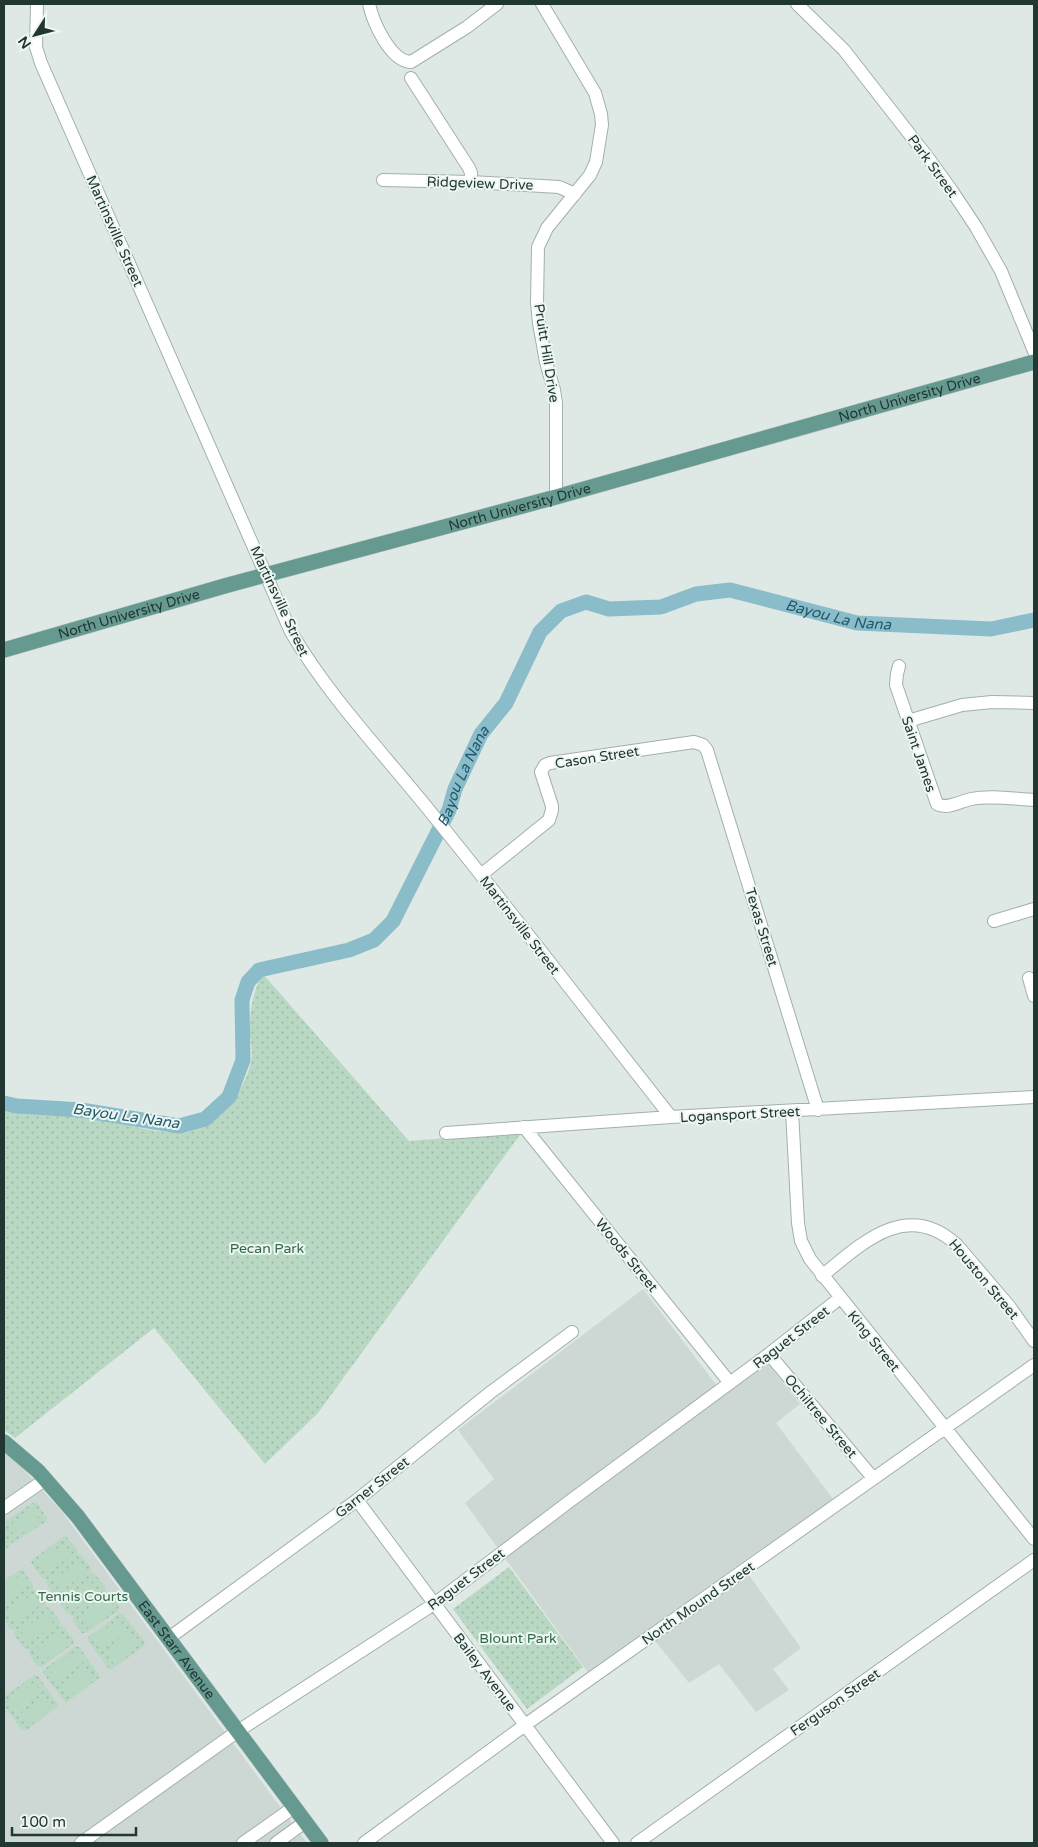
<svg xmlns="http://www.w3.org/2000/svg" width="1038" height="1847" font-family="'Varela Round',sans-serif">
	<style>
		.built { fill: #cdd8d4 }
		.park { fill: url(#park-dots) }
		.garden { fill: #b9d8c3 }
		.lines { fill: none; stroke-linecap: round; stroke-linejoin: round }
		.river { stroke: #8abcca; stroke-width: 15 }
		.minor-casing { stroke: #a2b0ac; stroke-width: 14 }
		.major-casing { stroke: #bcc3c2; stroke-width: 16 }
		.minor { stroke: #fff; stroke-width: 12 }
		.major { stroke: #669a91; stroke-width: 15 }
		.labels { text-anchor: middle; stroke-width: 4; stroke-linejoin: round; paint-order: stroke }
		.street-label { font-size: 14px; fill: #213732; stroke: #eef6f2 }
		.park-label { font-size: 14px; fill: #2f6a4a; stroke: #eef6f2 }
		.water-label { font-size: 15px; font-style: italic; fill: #215b6d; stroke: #eef6f2 }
	</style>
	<defs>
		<pattern id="park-dots" width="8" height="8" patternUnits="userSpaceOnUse" patternTransform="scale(1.25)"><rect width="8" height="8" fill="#b9d8c3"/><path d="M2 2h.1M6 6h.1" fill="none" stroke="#9fbaa8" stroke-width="1.8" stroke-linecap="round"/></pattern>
	</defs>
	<rect width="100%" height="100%" fill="#dee9e5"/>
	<path class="built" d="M643,1289L724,1395L768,1364L800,1404L776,1423L833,1499L741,1564L801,1648L773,1669L789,1690L756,1712L719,1664L689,1683L647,1631L589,1674L465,1503L494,1479L458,1430Z
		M4,1452L19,1464L63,1513L307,1843H4Z"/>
	<path class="park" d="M263,974L409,1141L522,1132L318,1413L265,1464L154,1328L15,1438L4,1430V1110C32,1117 62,1114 91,1118C139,1124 187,1151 226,1108C238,1096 247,1079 251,1062C253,1054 251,1044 250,1036C249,1014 252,992 263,974Z
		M34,1502L37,1503L47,1518V1521L13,1543H10L9,1547L4,1550V1522Z
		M64,1536L67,1537L78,1551V1555H81L91,1568V1573L95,1574L106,1588L105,1592L109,1593L119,1606L118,1611L86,1633H82L73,1621V1616C66,1614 59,1605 59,1597C53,1594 46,1586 46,1579L42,1578L31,1563L32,1560Z
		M509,1567L583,1667L527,1709L453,1609Z
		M19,1570H23L33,1585V1589C39,1590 46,1601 46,1607L50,1608L61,1623L60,1626L64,1627L74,1640L73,1644L42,1667L38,1666L30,1656L29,1649L24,1648L14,1635L15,1630L10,1629L4,1620V1581Z
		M120,1613L123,1614L145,1642L144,1646L112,1669L108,1668L88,1641V1637Z
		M75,1646L79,1647L99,1675V1678L67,1702L64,1701L43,1673V1670Z
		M34,1675L38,1676L58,1704L57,1707L26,1731L22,1730L4,1706V1697Z"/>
	<path class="garden" d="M32,1509L40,1521L16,1537L8,1526Z
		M64,1544L72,1555L47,1573L39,1561Z
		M77,1562L85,1573L61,1591L53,1580Z
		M19,1576L27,1587L4,1604V1587Z
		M90,1581L98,1592L74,1610L66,1598Z
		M33,1594L41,1605L16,1623L8,1612Z
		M104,1599L112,1610L88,1628L79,1617Z
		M46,1613L54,1625L29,1643L21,1631Z
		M119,1619L127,1631L103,1649L95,1637Z
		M59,1631L68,1643L43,1661L35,1649Z
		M130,1634L138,1646L113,1663L105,1652Z
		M74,1652L83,1663L58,1681L50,1670Z
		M85,1667L94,1678L69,1696L61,1685Z
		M34,1682L42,1693L17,1711L9,1700Z
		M44,1697L52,1708L28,1726L19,1715Z"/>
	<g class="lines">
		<path class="river" id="s1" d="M4,1103L17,1106L81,1110L179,1126L205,1119L229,1097L243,1060L242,1000L248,982L259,970L349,950L374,940L393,921L449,810L455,789L481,734L506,703L540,632L561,611L586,602L609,609L661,607L696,594L730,590L857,623L991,629L1034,620"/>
		<g class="minor-casing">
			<path id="minor" d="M37,4L36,47L41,63L291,632C331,700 388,758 437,820C516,918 593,1018 671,1117
				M369,4C373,22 390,61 411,62L467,27L497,4
				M542,4L595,93L601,114L602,125L596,162L590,175L547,228L538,247L537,303L539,323L546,362L554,390L556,403V497
				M797,4L844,50L929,159L952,191L976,227L1001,271L1034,351
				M411,78L469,168L471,173V182
				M383,180L471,182L559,187L575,194
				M899,666L897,674L896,685L937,804C947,810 961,801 971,799C991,795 1014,799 1034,800
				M908,721L962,705L992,702L1034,703
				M481,875L549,820L552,810V806L541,772L545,765L550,763L694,742L703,745L707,750L818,1110
				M994,921L1034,909
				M1029,978L1034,996
				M792,1111L798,1223L801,1241L810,1259L1034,1539
				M524,1127L730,1383
				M446,1133L671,1117L1034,1097
				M822,1276C862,1243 907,1199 957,1245L1009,1306L1034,1341
				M769,1354L873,1478
				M357,1500L613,1843
				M4,1508L46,1479
				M169,1638L357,1500L491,1392L572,1332
				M81,1843L238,1731L434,1604L570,1501L769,1354L840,1298
				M243,1843L294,1807
				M276,1843L305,1822
				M364,1843L525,1725L1034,1365
				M637,1843L1034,1560"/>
		</g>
		<g class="major-casing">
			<g id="major">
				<path id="s2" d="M4,650L228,585L556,497L1034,362"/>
				<path id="s3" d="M4,1442L38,1471L78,1517L321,1843"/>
			</g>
		</g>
		<use href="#minor" class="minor"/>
		<use href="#major" class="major"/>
	</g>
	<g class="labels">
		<g class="street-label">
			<text transform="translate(933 166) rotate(54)" y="5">Park Street</text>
			<text transform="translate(480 183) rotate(2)" y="5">Ridgeview Drive</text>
			<text transform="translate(115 231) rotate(66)" y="5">Martinsville Street</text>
			<text transform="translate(547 353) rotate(81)" y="5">Pruitt Hill Drive</text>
			<text dy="5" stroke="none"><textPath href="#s2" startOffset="940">North University Drive</textPath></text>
			<text dy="5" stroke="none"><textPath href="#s2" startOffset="535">North University Drive</textPath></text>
			<text transform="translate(280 601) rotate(65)" y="5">Martinsville Street</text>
			<text dy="5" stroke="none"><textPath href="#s2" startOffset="130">North University Drive</textPath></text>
			<text transform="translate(919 754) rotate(71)" y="5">Saint James</text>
			<text transform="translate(597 757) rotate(-9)" y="5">Cason Street</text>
			<text transform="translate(520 925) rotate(52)" y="5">Martinsville Street</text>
			<text transform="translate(762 927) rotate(73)" y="5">Texas Street</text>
			<text transform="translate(740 1114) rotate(-3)" y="5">Logansport Street</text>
			<text transform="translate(627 1255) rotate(51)" y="5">Woods Street</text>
			<text transform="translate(984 1279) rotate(50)" y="5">Houston Street</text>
			<text transform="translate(791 1337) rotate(-38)" y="5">Raguet Street</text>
			<text transform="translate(874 1341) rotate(51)" y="5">King Street</text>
			<text transform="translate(821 1416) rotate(50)" y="5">Ochiltree Street</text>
			<text transform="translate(372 1487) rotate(-38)" y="5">Garner Street</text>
			<text transform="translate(466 1579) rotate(-37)" y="5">Raguet Street</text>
			<text transform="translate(698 1603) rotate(-35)" y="5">North Mound Street</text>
			<text dy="5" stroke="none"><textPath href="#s3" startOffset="271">East Starr Avenue</textPath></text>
			<text transform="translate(485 1672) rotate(53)" y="5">Bailey Avenue</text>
			<text transform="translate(835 1702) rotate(-35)" y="5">Ferguson Street</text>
		</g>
		<g class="park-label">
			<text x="267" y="1253">Pecan Park</text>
			<text x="83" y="1601">Tennis Courts</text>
			<text x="518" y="1643">Blount Park</text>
		</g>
		<g class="water-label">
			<text dy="5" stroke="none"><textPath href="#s1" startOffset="1158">Bayou La Nana</textPath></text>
			<text dy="5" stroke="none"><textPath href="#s1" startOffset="678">Bayou La Nana</textPath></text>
			<text transform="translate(126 1116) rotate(8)" y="5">Bayou La Nana</text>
		</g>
	</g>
	<rect width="1038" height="1847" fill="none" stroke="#213732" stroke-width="10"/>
	<g transform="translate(35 35) rotate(234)" stroke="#eef6f2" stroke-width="4" paint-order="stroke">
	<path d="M0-4L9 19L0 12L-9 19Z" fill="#213732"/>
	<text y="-8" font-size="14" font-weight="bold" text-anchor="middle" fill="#213732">N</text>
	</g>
	<path d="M12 1827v8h124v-8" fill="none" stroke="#213732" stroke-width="2.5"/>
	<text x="20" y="1827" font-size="15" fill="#213732" stroke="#eef6f2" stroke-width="4" paint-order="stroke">100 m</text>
</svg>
